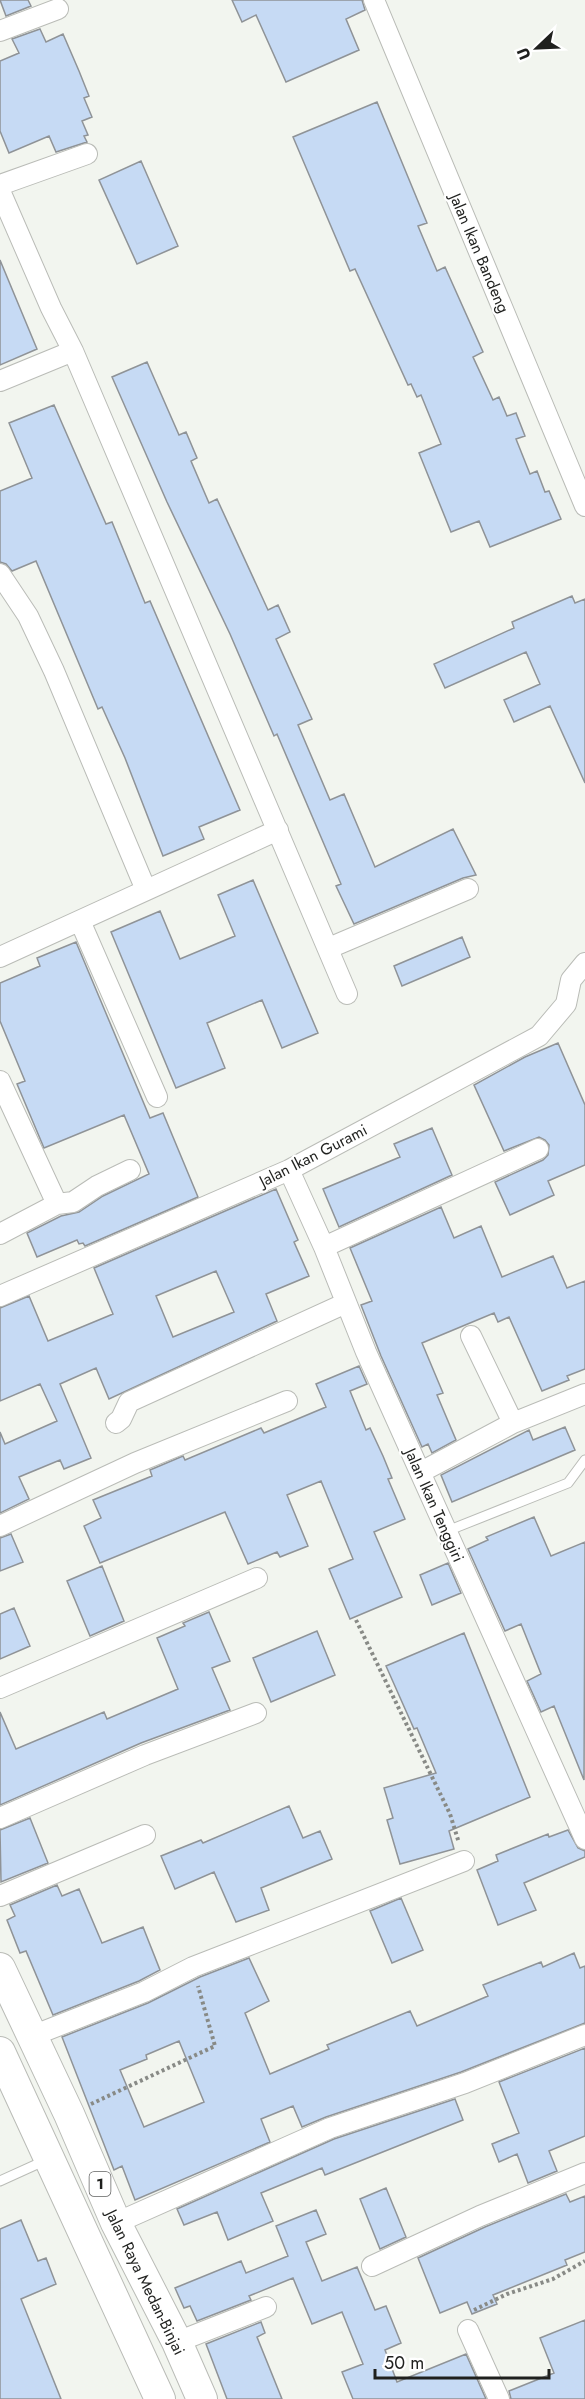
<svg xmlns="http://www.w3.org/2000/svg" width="585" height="2399" font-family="Jost,sans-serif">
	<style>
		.building { fill: #c6daf4; stroke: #8f9397; stroke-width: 1.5; fill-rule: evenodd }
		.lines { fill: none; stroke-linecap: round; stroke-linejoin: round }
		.service-casing { stroke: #babcb7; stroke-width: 11 }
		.minor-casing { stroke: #babcb7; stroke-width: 22 }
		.primary-casing { stroke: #babcb7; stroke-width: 32 }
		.path { stroke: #888a86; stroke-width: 4; stroke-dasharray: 3 3; stroke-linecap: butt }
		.service { stroke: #fff; stroke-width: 9 }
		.minor { stroke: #fff; stroke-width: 20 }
		.primary { stroke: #fff; stroke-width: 30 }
		.labels { text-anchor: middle; stroke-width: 4.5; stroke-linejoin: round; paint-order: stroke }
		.shield { fill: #fff; stroke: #626362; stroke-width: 1.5 }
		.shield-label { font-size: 15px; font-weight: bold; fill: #1f201e }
		.street-label { font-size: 16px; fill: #1f201e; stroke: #fff }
	</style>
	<rect width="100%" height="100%" fill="#f2f5ef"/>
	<path class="building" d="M0,0H28L31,6L6,16Z
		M232,0H362L365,10L346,19L359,50L286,82L256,15L242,22Z
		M40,29L46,42L63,34L79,71L89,96L84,98L92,117L82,121L88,135L84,136L87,142L56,152L49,136L9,153L0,131V61L19,53L12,39Z
		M377,102L427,223L418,226L437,271L445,267L483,352L473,357L493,400L499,397L507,416L516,413L525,436L516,439L530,474L537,471L545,492L549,491L561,519L490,547L479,521L451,532L419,453L441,444L421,395L417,397L411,384L408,385L355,269L350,271L293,137Z
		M141,161L178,246L137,264L99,180Z
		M0,260L37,349L0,365Z
		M147,362L179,435L186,432L197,458L191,461L209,503L217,499L268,610L278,605L290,632L276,639L312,719L298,725L330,800L344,794L375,867L453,829L476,875L463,878L354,924L336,886L341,884L277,734L274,736L230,634L167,502L112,377Z
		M54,405L106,524L112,522L145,603L150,601L240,810L199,827L204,839L163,856L125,758L102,707L98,709L36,561L12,571L6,564L0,562V491L32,478L9,423Z
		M572,596L575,603L585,599V783L550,706L514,722L504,700L540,684L526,652L445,688L434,664L514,628L512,622Z
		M253,880L318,1033L282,1048L262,1000L207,1023L225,1068L176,1088L111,932L160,911L180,959L235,936L218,895Z
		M462,937L470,957L402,986L394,966Z
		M76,942L150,1118L163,1113L198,1197L85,1246L83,1243L79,1244L77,1240L37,1257L27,1233L61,1216L79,1212L103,1196L149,1174L124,1115L44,1148L17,1084L25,1081L0,1021V983L40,966L37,958Z
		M558,1043L585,1105V1165L548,1181L554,1195L510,1215L495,1182L543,1160L548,1155L549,1145L545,1140L539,1137L504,1151L474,1085L525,1057Z
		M432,1128L452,1175L339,1227L323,1189L400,1157L394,1144Z
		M276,1189L298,1240L294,1242L309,1276L266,1294L277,1321L109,1399L96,1368L60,1384L91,1458L64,1469L60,1460L19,1477L29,1499L0,1513V1432L5,1444L57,1421L40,1384L0,1401V1308L29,1296L48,1341L113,1314L94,1268ZM216,1271L234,1312L173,1337L156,1296Z
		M441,1207L454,1238L481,1226L502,1277L553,1256L567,1288L585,1281V1369L567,1376L569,1380L542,1391L509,1317L498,1322L494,1313L422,1343L443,1393L437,1395L456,1440L432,1453L428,1444L422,1447L381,1356L361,1305L372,1301L350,1248Z
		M359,1366L367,1384L350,1391L366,1430L370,1428L383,1456L392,1478L388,1479L405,1519L374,1532L402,1597L350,1619L329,1569L353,1559L321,1481L287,1495L308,1546L280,1557L277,1552L248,1564L225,1512L100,1563L84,1526L101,1518L93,1500L152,1476L150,1470L183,1456L185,1460L261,1428L264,1433L326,1407L316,1384Z
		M565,1427L575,1450L452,1502L441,1475L529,1430L533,1440Z
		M534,1517L551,1556L585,1542L584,1780L554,1706L541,1712L527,1681L541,1674L521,1624L505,1631L468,1549L488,1540L486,1537Z
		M11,1534L23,1562L0,1571V1538Z
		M448,1563L461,1593L432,1605L420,1575Z
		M102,1566L124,1621L90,1636L67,1581Z
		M14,1608L30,1646L0,1659V1614Z
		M209,1612L230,1661L212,1668L230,1710L141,1743L0,1805V1712L16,1749L104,1712L107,1719L178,1689L157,1638L185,1626L183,1623Z
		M317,1631L335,1675L271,1702L253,1658Z
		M464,1633L530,1797L449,1831L454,1849L400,1864L387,1820L393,1818L384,1788L436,1773L417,1728L414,1729L386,1666Z
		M289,1806L303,1838L320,1831L332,1859L261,1888L269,1910L236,1922L214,1872L175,1889L161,1856L201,1840L203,1843Z
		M30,1818L48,1863L1,1882L0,1830Z
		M568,1830L578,1848L585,1851V1857L524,1883L536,1910L498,1925L477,1870L498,1861L496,1855L548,1834L549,1837Z
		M57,1885L62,1896L79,1889L102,1943L143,1927L160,1970L139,1981L53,2015L26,1951L20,1953L7,1920L15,1916L10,1905Z
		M401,1898L423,1950L392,1963L370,1911Z
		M574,1953L580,1968L585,1966V2023L461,2072L326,2117L302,2127L293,2106L261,2119L270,2142L135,2200L122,2166L114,2170L62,2037L148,2003L200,1977L249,1958L269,2001L245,2013L270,2074L329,2049L327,2045L410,2011L417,2026L488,1996L483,1985L541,1962L543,1967ZM179,2041L204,2102L144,2127L120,2070L147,2059L146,2055Z
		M585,2048V2136L549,2151L557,2171L528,2183L517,2154L499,2162L492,2144L519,2133L499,2082Z
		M455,2099L463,2120L325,2175L322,2168L261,2193L273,2221L228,2240L217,2212L184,2225L177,2209L334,2139Z
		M386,2188L406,2237L380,2249L360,2199Z
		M566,2194L570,2202L585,2196V2252L565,2260L567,2265L493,2295L497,2304L472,2314L467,2302L440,2313L418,2258L485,2227Z
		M316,2210L326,2234L306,2242L322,2281L357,2267L375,2310L386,2306L401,2343L385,2350L397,2382L466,2354L486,2399H353L342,2372L363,2364L342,2312L312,2324L293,2278L249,2296L251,2300L197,2321L190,2306L184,2308L175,2288L241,2261L246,2273L288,2256L276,2226Z
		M21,2220L38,2261L46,2258L56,2284L21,2299L61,2399H0V2229Z
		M585,2320V2399H511L509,2391L554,2373L540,2338Z
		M261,2322L265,2333L257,2337L282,2399H227L206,2344Z"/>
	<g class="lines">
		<g class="service-casing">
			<path id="service" d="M447,1531L568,1483L585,1460
				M0,2181L44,2161"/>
		</g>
		<g class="minor-casing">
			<path id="minor" d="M374,0L585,506
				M0,31L58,9
				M0,185L87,154
				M0,191L51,308L73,351L347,994
				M0,381L73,351
				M0,574L28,616L54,671L146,890
				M80,921L157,1097
				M329,948L468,889
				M0,957L278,830
				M0,1081L57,1204
				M289,1170L324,1247L366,1352L585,1839
				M0,1234L57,1204L73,1202L97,1186L130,1170
				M324,1247L538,1149
				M0,1296L289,1170L539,1036L566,1004L571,980L585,963
				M471,1336L513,1423
				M116,1423L121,1419L129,1402L346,1303
				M421,1472L513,1423L585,1394
				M0,1526L135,1463L287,1401
				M0,1688L257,1578
				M0,1818L145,1755L256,1713
				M0,1896L145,1835
				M32,2036L144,1992L193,1967L247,1946L464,1861
				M116,2223L330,2128L465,2083L585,2035
				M372,2266L480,2216L585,2173
				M468,2330L499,2399
				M177,2342L266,2307"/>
		</g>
		<g class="primary-casing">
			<path id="primary" d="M0,1968L69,2114L116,2223L177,2342L202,2399
				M0,2052L160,2399"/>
		</g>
		<path class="path" d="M356,1620L450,1814L459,1843
			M91,2104L215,2046L198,1986
			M474,2310L507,2294L553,2279L585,2261"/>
		<use href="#service" class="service"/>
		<use href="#minor" class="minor"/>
		<use href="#primary" class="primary"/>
	</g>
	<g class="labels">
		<rect class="shield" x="89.5" y="2172" width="21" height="24" rx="4.5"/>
		<g class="shield-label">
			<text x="100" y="2189">1</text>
		</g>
		<g class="street-label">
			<text transform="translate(480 253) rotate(67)" y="6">Jalan Ikan Bandeng</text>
			<text transform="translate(313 1155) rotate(-27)" y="6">Jalan Ikan Gurami</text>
			<text transform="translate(435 1505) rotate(66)" y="6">Jalan Ikan Tenggiri</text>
			<text transform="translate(146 2282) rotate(64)" y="6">Jalan Raya Medan-Binjai</text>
		</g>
	</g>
	<g transform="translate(537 48) rotate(247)" stroke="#ffffff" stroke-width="4.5" paint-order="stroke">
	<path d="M0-4.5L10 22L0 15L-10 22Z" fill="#1f201e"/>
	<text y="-9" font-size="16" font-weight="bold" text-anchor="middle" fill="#1f201e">U</text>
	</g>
	<path d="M375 2369v9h174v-9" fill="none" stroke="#1f201e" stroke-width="3"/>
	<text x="384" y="2369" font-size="18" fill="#1f201e" stroke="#ffffff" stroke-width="4.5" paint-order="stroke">50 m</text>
</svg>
